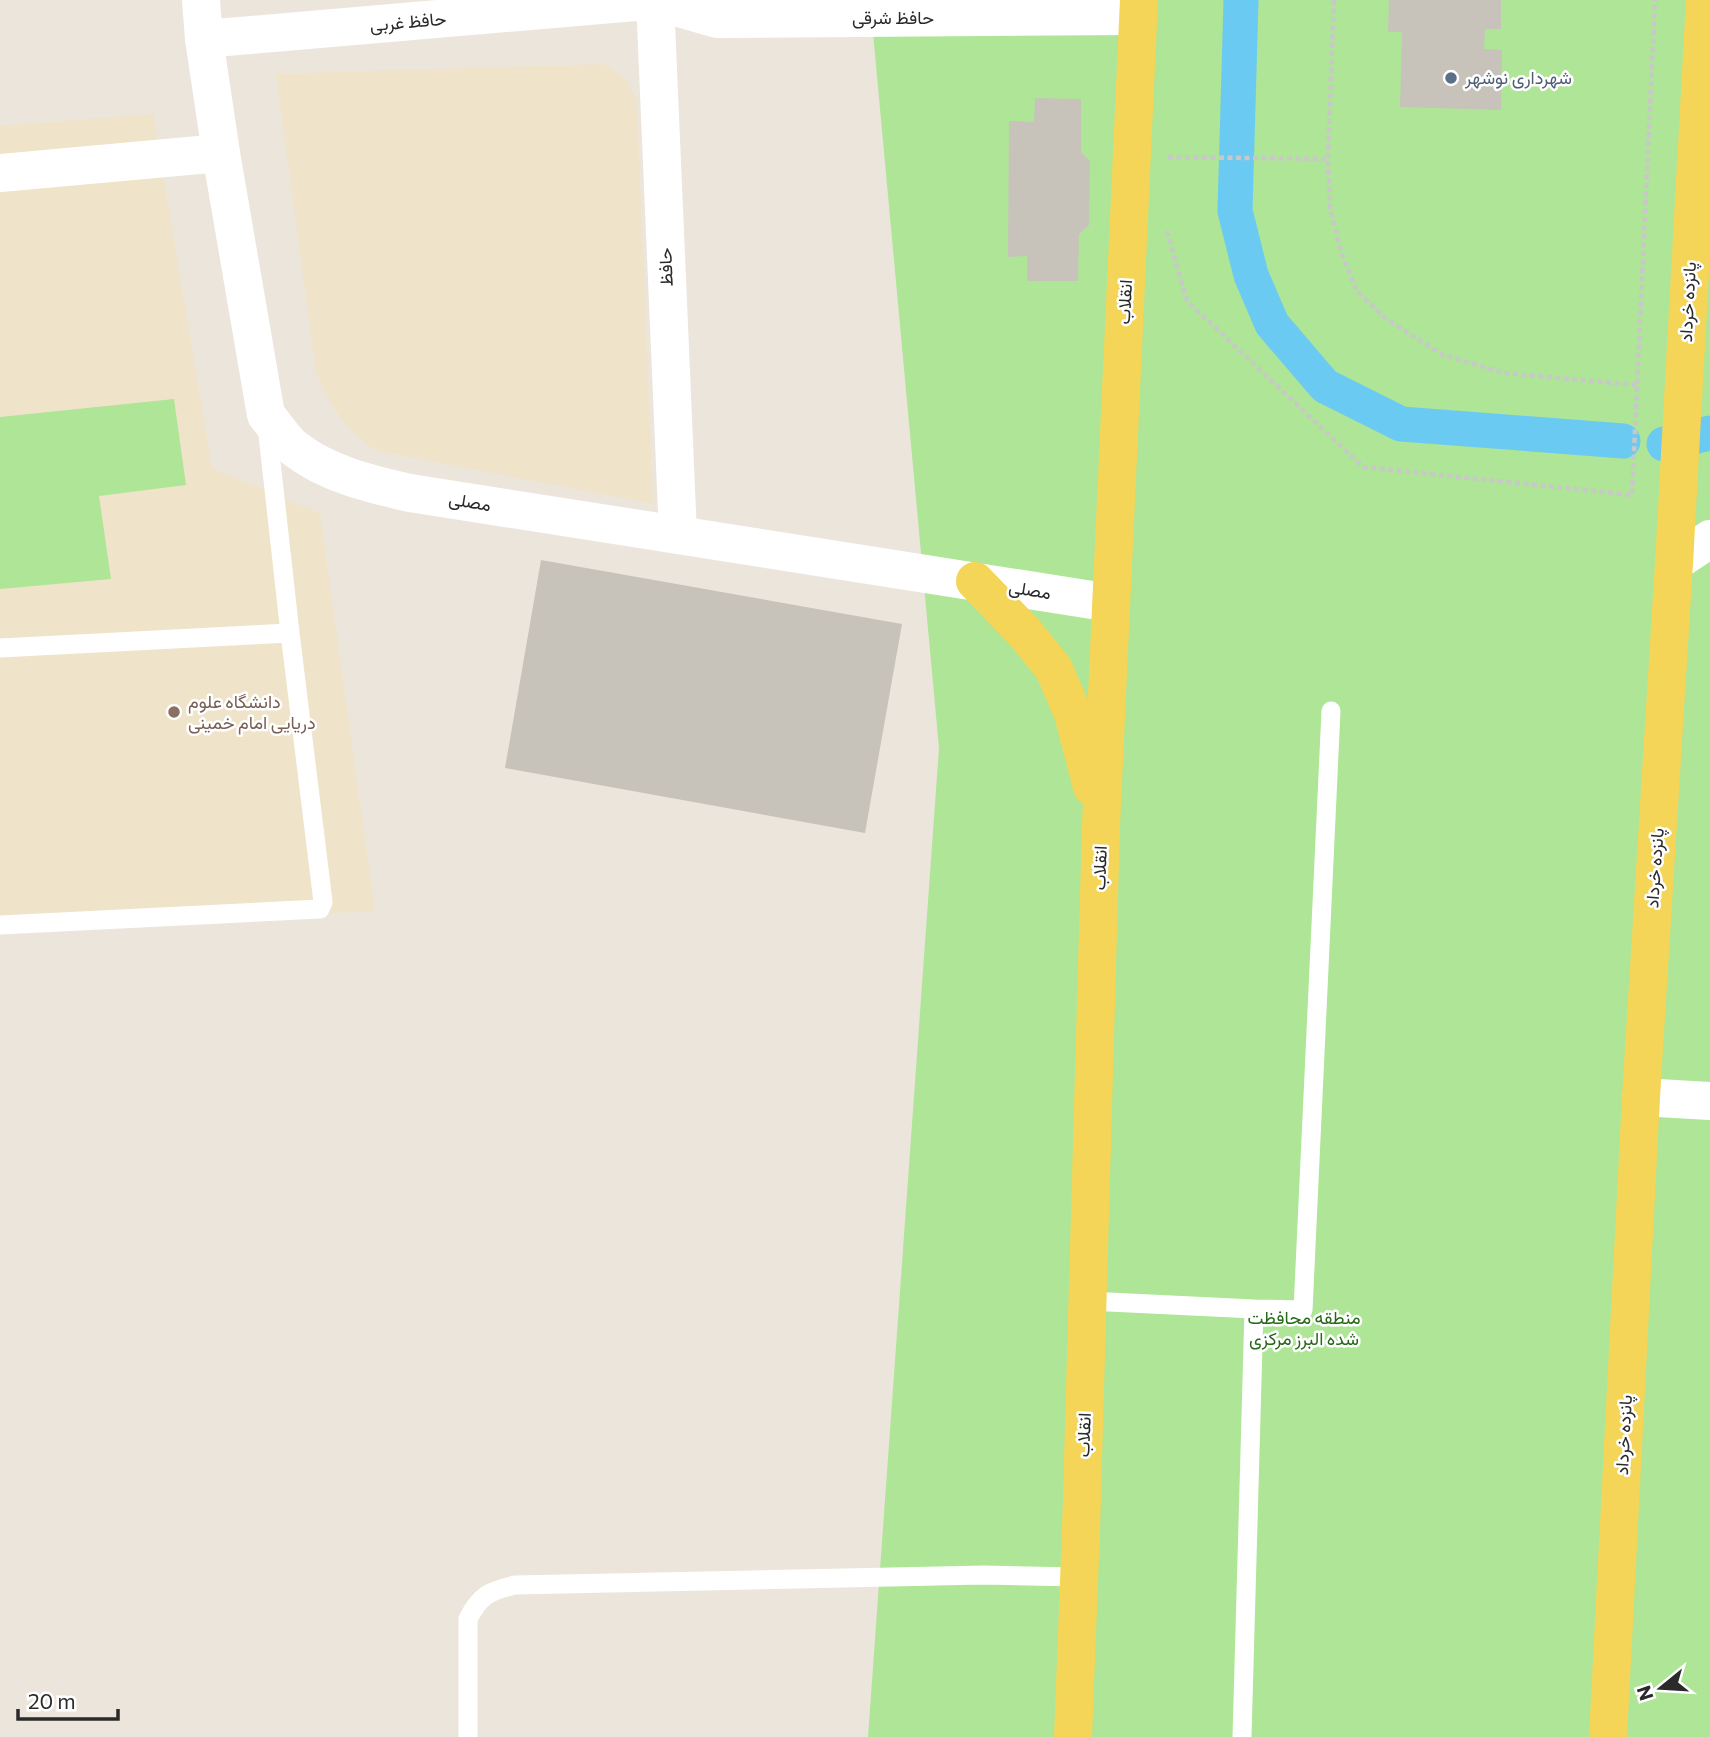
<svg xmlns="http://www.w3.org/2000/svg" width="1710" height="1737" font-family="Commissioner,Vazirmatn,sans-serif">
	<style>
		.education { fill: #efe4ca }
		.green { fill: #aee596 }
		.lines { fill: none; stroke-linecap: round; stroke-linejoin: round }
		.canal { stroke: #6bcaf2; stroke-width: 35 }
		.building { fill: #c7c3ba }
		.path { stroke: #c8c8c8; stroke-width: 4.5; stroke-dasharray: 5 3.5; stroke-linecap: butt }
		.service { stroke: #fff; stroke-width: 19 }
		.minor { stroke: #fff; stroke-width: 38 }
		.tertiary { stroke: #fff; stroke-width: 38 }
		.primary { stroke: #f4d558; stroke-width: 38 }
		.service-dot { fill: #5c6f8a; stroke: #fff; stroke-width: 2.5 }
		.education-dot { fill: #8d6e63; stroke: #fff; stroke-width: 2.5 }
		.labels { text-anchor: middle; stroke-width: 5; stroke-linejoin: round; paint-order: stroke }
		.street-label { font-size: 18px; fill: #2a2a2a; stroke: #fff }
		.service-label { font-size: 18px; fill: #4e5e75; stroke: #fff; text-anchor: start }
		.education-label { font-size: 18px; fill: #785e54; stroke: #fff; text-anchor: start }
		.park-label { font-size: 18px; fill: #266918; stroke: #fff }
	</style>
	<rect width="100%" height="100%" fill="#ece5db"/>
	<path class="education" d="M603,64L625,78L637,101L653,504L377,451L361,440L344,423L329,400L316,373L276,74Z
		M153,114L212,468L320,513L375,911L0,930V126Z"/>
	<path class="green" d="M872,0H1710V1737H868L939,748L871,11Z
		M174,399L186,485L99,496L111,579L0,589V417Z"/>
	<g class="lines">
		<path class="canal" d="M1241,0L1235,211L1251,275L1272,324L1325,386L1401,424L1623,441
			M1664,444L1710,433"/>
	</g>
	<path class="building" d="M1389,0H1501V29H1485L1484,49L1502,50L1501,110L1400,107L1402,32H1388Z
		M1035,98L1081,99V152L1090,161L1089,225L1079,234L1078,281H1027V256L1008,257L1009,121L1034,122Z
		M541,560L902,624L865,833L505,768Z"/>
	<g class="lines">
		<path class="path" d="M1334,0L1328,159L1330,207L1341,251L1356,290L1385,318L1443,355L1504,373L1637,385
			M1168,157L1328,159
			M1167,231L1187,301L1363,467L1632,495L1655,0"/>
		<path class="service" d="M0,648L290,633
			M0,925L320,909L323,902L290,633L267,426
			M1088,1301L1254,1309L1242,1737
			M1254,1309L1303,1310L1331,711
			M468,1737V1619C480,1595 490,1591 515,1585L984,1575L1079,1577"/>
		<path class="minor" d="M655,0L678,535
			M655,1L717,19L1138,16
			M204,39L659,0
			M0,173L221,153
			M1674,563L1710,539
			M1641,1097L1710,1101"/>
		<path class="tertiary" d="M201,0L204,39L221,153L266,415C275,425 283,439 294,448C327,474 370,484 410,493L1111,603"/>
		<path class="primary" d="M975,581L1025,633L1054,669L1073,714L1092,787
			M1073,1737L1081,1530L1101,825L1139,0
			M1608,1737L1641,1097L1674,563L1705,0"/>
	</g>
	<circle class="service-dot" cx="1451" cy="78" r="7"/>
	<circle class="education-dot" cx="174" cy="712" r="7"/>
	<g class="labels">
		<g class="street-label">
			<text x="893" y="24">حافظ شرقی</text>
			<text transform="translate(408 22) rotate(-5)" y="6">حافظ غربی</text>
			<text transform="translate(666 267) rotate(-92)" y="6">حافظ</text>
			<text transform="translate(1125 302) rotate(-87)" y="6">انقلاب</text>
			<text transform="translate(1688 302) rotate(-87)" y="6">پانزده خرداد</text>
			<text transform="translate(470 502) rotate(9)" y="6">مصلی</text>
			<text transform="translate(1030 590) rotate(9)" y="6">مصلی</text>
			<text transform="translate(1100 868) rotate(-88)" y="6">انقلاب</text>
			<text transform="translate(1655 868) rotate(-86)" y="6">پانزده خرداد</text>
			<text transform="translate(1084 1435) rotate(-88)" y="6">انقلاب</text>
			<text transform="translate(1624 1435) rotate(-87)" y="6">پانزده خرداد</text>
		</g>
		<g class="service-label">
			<text x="1465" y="84">شهرداری نوشهر</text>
		</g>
		<g class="education-label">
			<text x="188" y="708">دانشگاه علوم<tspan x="188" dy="21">دریایی امام خمینی</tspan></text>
		</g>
		<g class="park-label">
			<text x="1304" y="1324">منطقه محافظت<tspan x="1304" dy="21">شده البرز مرکزی</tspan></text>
		</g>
	</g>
	<g transform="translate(1661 1688) rotate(252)" stroke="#ffffff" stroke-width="5" paint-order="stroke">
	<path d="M0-5L12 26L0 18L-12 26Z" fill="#2a2a2a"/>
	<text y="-10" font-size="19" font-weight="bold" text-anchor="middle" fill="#2a2a2a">N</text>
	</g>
	<path d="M18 1709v10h100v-10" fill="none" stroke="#2a2a2a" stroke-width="3.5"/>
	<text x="28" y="1709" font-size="21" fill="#2a2a2a" stroke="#ffffff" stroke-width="5" paint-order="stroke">20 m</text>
</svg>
